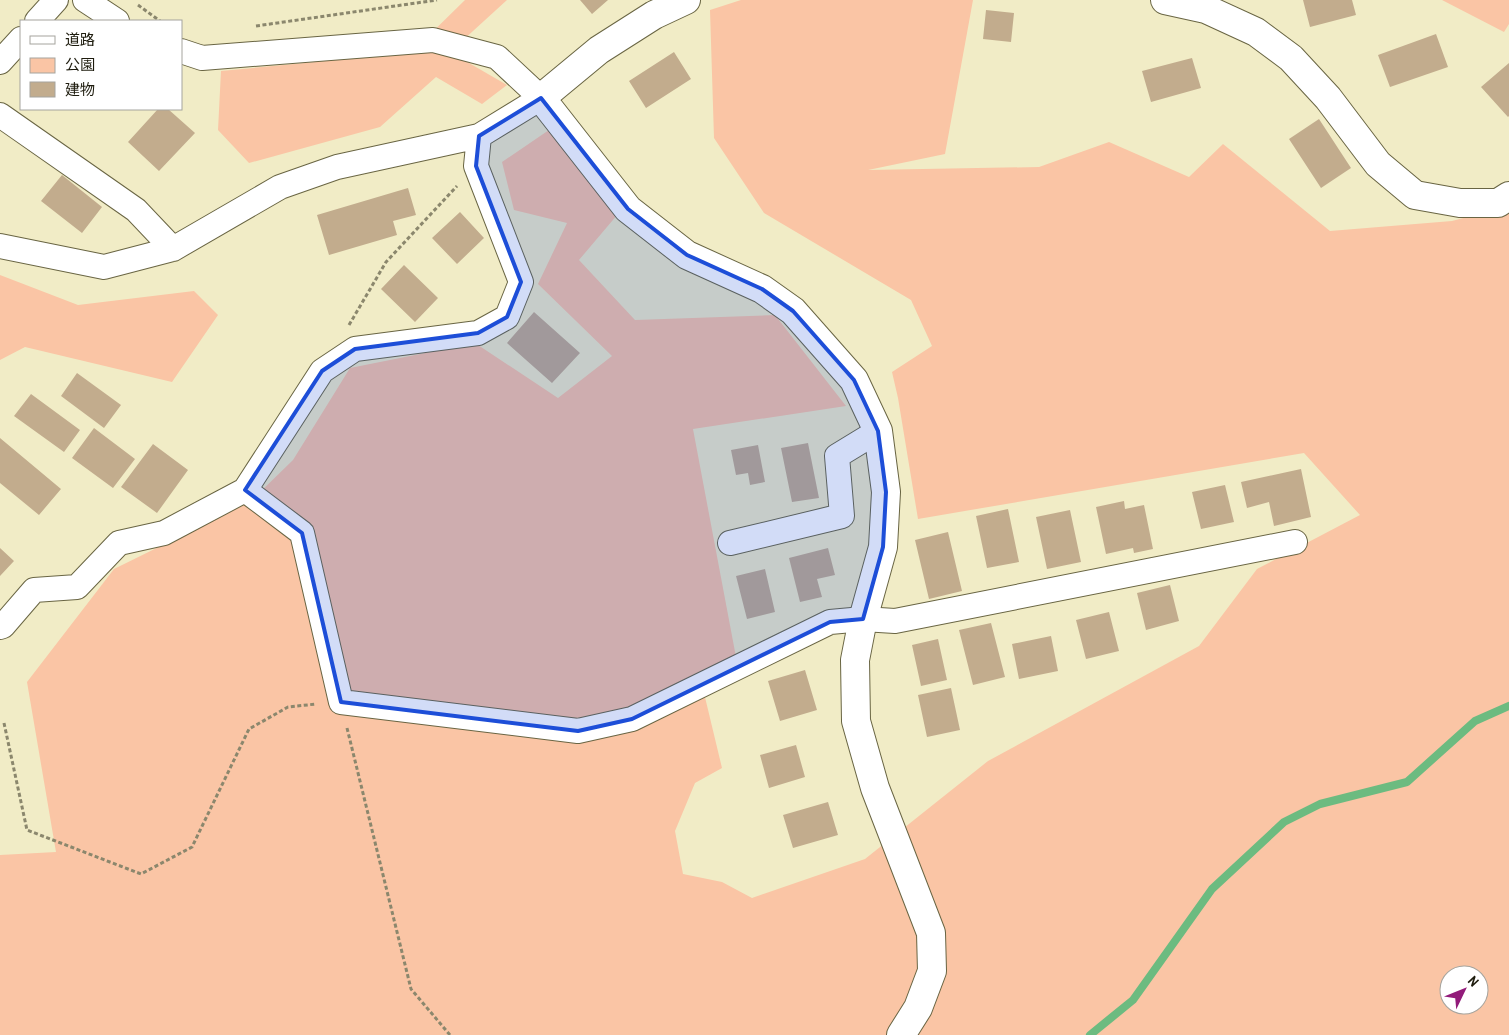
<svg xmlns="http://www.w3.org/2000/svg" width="1509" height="1035" font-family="'Archivo Narrow','Noto Sans JP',sans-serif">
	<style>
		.green { fill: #fac5a5; fill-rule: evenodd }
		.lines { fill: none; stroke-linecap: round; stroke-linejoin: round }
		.stream { stroke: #6cbb80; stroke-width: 8 }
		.building { fill: #c2ac8d }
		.street-casing { stroke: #696543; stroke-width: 26 }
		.secondary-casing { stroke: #696543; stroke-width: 30 }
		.path { stroke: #8b876d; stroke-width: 3; stroke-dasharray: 4 2.5; stroke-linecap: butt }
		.street { stroke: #fff; stroke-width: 24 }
		.secondary { stroke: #fff; stroke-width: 28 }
		.marked { fill: #1d4ed8; fill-opacity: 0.2; stroke: #1d4ed8; stroke-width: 4; stroke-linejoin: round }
	</style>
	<rect width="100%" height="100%" fill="#f1ecc6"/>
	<path class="green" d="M465,0H507L450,52L507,85L482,104L436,77L380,127L249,163L218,130L221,71L411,53Z
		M741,0H973L945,154L868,170L1039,167L1109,142L1189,177L1223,144L1330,231L1452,221L1509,206V1035H0V855L56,852L27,682L114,569L250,502L293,460L350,368L475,343L558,398L612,356L538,284L567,223L514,210L502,162L549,130L618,214L579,260L635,320L775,315L846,406L693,429L736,657L704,693L722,768L695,783L675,831L683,874L722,882L752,898L865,859L988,761L1199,646L1257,569L1360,515L1304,453L918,519L898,398L892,372L932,346L911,300L764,213L714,138L710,10ZM1449,975H1479V1005H1449Z
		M1442,0H1509V24L1504,32Z
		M0,275L78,305L194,291L218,315L172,382L25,347L0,360Z"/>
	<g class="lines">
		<path class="stream" d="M1090,1035L1133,1000L1212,889L1284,822L1320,804L1407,782L1475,721L1509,706"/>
	</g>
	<path class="building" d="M580,0H608L592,14Z
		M1303,0H1352L1356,15L1310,27Z
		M986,10L1014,13L1011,42L983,39Z
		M1436,34L1448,67L1390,87L1378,55Z
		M674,52L691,79L646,108L629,81Z
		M1192,58L1201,88L1151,102L1142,71Z
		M1509,63V116L1508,117L1481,87Z
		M158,109H168L195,133L159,171L128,142Z
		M1319,119L1351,168L1321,188L1289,139Z
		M62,175L102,207L82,233L41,201Z
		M408,188L416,215L393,221L397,235L329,255L317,215Z
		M460,212L484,238L457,264L432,238Z
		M404,265L438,298L415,322L381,289Z
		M534,312L580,353L552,383L507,343Z
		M77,373L121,405L104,428L61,396Z
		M31,394L80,430L64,452L14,416Z
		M94,428L135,459L113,488L72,458Z
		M0,438L61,489L39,515L0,483Z
		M808,443L819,498L792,502L781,448Z
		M153,444L188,470L157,513L121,487Z
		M758,445L765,482L750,485L748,473L736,475L731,450Z
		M1301,469L1311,517L1274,526L1269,502L1247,508L1241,482Z
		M1225,485L1234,522L1201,529L1192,492Z
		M1124,501L1125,509L1144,505L1153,549L1134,553L1133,548L1106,554L1096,507Z
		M1008,509L1019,562L987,568L976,516Z
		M1070,510L1081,562L1047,569L1036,517Z
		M948,532L962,591L929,599L915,540Z
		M0,548L14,561L0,576Z
		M828,548L835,575L817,579L822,597L800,602L789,558Z
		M765,569L775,612L747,619L736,576Z
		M1170,585L1179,621L1146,630L1137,593Z
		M1109,612L1119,651L1086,659L1076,620Z
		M991,623L1005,677L973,685L959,630Z
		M1051,636L1058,671L1019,679L1012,644Z
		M938,639L947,680L921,686L912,645Z
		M805,670L817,710L780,721L768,681Z
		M951,688L960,730L927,737L918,695Z
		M796,745L805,777L769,788L760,755Z
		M828,802L838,835L793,848L783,815Z"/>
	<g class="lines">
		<g class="street-casing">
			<path id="street" d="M85,0L117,21
				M37,21L56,0
				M0,62L21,39
				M0,115L136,210L173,249
				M0,246L104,267L173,249L280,187L337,167L479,136L541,98L497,57L433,40L202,58L181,51
				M245,490L302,533L341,702L578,731L632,719L830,622L863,619L895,621L1295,542
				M730,543L842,516L837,456L878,431
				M0,627L3,626L34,590L77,587L119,543L164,533L245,490L322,371L355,349L478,333L507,317L521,282L476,166L479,136"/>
		</g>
		<g class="secondary-casing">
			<path id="secondary" d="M686,0L654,15L599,50L541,98L628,209L687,255L762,289L793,311L854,380L878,431L886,492L883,547L863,619L855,660L856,721L875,788L931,933L932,971L918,1008L901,1035
				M1165,0L1206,9L1256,32L1291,58L1328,98L1378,164L1415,195L1460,203H1498L1509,196"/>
		</g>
		<path class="path" d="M138,5L160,21
			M256,26L437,0
			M349,325L386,262L457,186
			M4,723L27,830L141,874L192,847L249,729L288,707L316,704
			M347,728L411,989L450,1035"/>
		<use href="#street" class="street"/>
		<use href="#secondary" class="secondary"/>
	</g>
	<path class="marked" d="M541,98L628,209L687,255L762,289L793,311L854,380L878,431L886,492L883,547L863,619L830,622L632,719L578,731L341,702L302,533L245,490L322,371L355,349L478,333L507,317L521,282L476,166L479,136Z"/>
	<rect x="20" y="20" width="162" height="90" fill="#ffffff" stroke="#a5a49e"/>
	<rect x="30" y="36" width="25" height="8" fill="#ffffff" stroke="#a5a49e"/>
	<text x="65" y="45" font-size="15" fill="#1d1b0d">道路</text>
	<rect x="30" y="58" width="25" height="15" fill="#fac5a5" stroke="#a5a49e"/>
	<text x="65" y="70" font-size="15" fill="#1d1b0d">公園</text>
	<rect x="30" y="82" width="25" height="15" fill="#c2ac8d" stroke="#a5a49e"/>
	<text x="65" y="95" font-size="15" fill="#1d1b0d">建物</text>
	<g transform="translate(1464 990) rotate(47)"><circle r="24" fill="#ffffff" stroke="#a5a49e"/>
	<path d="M0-4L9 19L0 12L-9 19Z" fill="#921b7a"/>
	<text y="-8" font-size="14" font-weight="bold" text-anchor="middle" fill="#1d1b0d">N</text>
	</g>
</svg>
